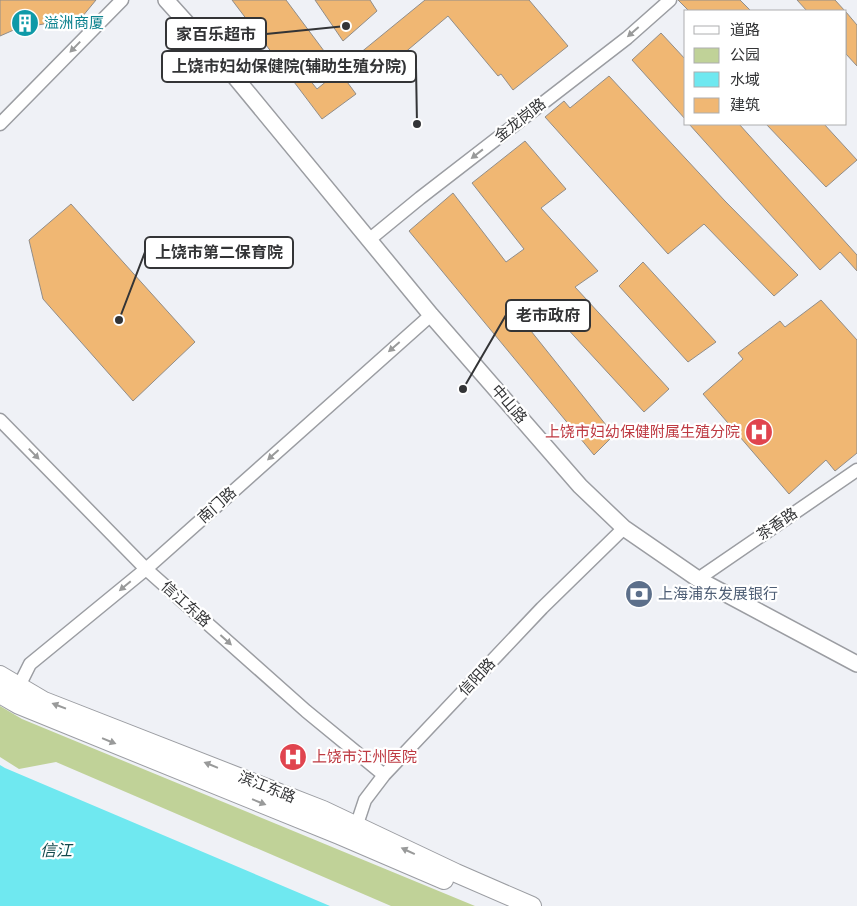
<svg xmlns="http://www.w3.org/2000/svg" width="857" height="906" font-family="'IBM Plex Sans','Noto Sans SC',sans-serif">
	<style>
		.green { fill: #c0d298 }
		.water { fill: #6fe8f0 }
		.building { fill: #f0b773; stroke: #918d89 }
		.lines { fill: none; stroke-linecap: round; stroke-linejoin: round }
		.minor-casing { stroke: #9b9da2; stroke-width: 15 }
		.tertiary-casing { stroke: #9b9da2; stroke-width: 18 }
		.secondary-casing { stroke: #9b9da2; stroke-width: 20 }
		.minor { stroke: #fff; stroke-width: 12 }
		.tertiary { stroke: #fff; stroke-width: 15 }
		.secondary { stroke: #fff; stroke-width: 18 }
		.oneway { fill: #999a9a }
		.labels { text-anchor: middle; stroke-width: 4.5; stroke-linejoin: round; paint-order: stroke }
		.culture-label { font-size: 15px; fill: #0d838f; stroke: #fff; text-anchor: start }
		.street-label { font-size: 15px; fill: #333436; stroke: #fff }
		.health-label { font-size: 15px; fill: #be3a42; stroke: #fff; text-anchor: end }
		.service-label { font-size: 15px; fill: #4e5e75; stroke: #fff; text-anchor: start }
		.water-label { font-size: 16px; font-style: italic; fill: #12494d; stroke: #fff }
		.leader { fill: none; stroke: #333436; stroke-width: 2 }
		.callout-dot { fill: #333436; stroke: #fff; stroke-width: 2 }
		.callout { fill: #fff; stroke: #333436; stroke-width: 2 }
		.callout-label { font-size: 16px; text-anchor: middle; font-weight: bold; fill: #333436 }
	</style>
	<rect width="100%" height="100%" fill="#eff1f6"/>
	<path class="green" d="M0,706L22,719L475,906H391L56,762L19,769L0,757Z"/>
	<path class="water" d="M0,765L5,768L330,906H0Z"/>
	<path class="building" d="M0,0H96L82,17L16,29L0,36Z
		M232,0H286L327,55L305,74L317,89L339,71L356,94L322,119Z
		M315,0H370L377,11L343,41Z
		M425,0H529L568,46L513,90L501,74L498,76L448,16L370,82L354,58Z
		M678,0H740L751,11H689Z
		M797,0H835L845,11H807Z
		M846,12L857,25V66L846,54Z
		M661,33L686,60V120L632,60Z
		M609,76L725,201L798,275L774,296L704,224L668,254L545,117L564,101L570,108Z
		M689,124H739L857,255V271L840,252L820,270Z
		M766,124H824L857,160L826,187Z
		M525,141L566,189L541,208L598,271L575,287L669,389L644,412L552,312L531,331L614,435L594,455L409,231L453,193L506,262L524,249L472,183Z
		M71,204L195,342L133,401L43,299L29,240Z
		M643,262L716,342L688,362L619,286Z
		M821,300L857,340V453L835,471L826,460L789,494L703,394L743,359L738,353L780,321L785,327Z"/>
	<g class="lines">
		<g class="minor-casing">
			<path id="minor" d="M0,124L122,0
				M370,239L420,198L627,38L670,0
				M0,420L146,569L306,711L384,775
				M698,579L857,470
				M17,694L19,686L30,664L146,569L431,315
				M354,833L365,800L384,775L542,608L624,528"/>
		</g>
		<g class="tertiary-casing">
			<path id="tertiary" d="M166,0L230,71L431,315L580,486L624,528L698,579L857,664"/>
		</g>
		<g class="secondary-casing">
			<path id="secondary" d="M0,675L44,701L323,810L456,873L532,906
				M0,694L19,705L339,835L444,880"/>
		</g>
		<use href="#minor" class="minor"/>
		<use href="#tertiary" class="tertiary"/>
		<use href="#secondary" class="secondary"/>
	</g>
	<defs><path id="oneway-solid" d="M-6-.8H1V-3.2L6.5 0L1 3.2V.8H-6Z" transform="scale(1.25)"/></defs>
	<g class="oneway">
		<use href="#oneway-solid" transform="translate(633 32) rotate(139)"/>
		<use href="#oneway-solid" transform="translate(75 47) rotate(134)"/>
		<use href="#oneway-solid" transform="translate(477 154) rotate(142)"/>
		<use href="#oneway-solid" transform="translate(394 347) rotate(139)"/>
		<use href="#oneway-solid" transform="translate(34 454) rotate(46)"/>
		<use href="#oneway-solid" transform="translate(273 455) rotate(138)"/>
		<use href="#oneway-solid" transform="translate(125 586) rotate(140)"/>
		<use href="#oneway-solid" transform="translate(226 640) rotate(42)"/>
		<use href="#oneway-solid" transform="translate(59 706) rotate(-159)"/>
		<use href="#oneway-solid" transform="translate(109 741) rotate(22)"/>
		<use href="#oneway-solid" transform="translate(211 765) rotate(-158)"/>
		<use href="#oneway-solid" transform="translate(259 802) rotate(22)"/>
		<use href="#oneway-solid" transform="translate(408 851) rotate(-155)"/>
	</g>
	<defs>
		<g id="building-disc" transform="scale(1.4375)"><circle r="9.5" fill="#0f9aa8" stroke="#fff"/><path d="M-4-6H4V6H1V3H-1V6H-4ZM-2.5-4.3h1.7v1.8h-1.7ZM.8-4.3h1.7v1.8H.8ZM-2.5-1h1.7V.8h-1.7ZM.8-1h1.7V.8H.8Z" fill="#fff"/></g>
		<g id="hospital-disc" transform="scale(1.4375)"><circle r="9.5" fill="#e0444e" stroke="#fff"/><path d="M-5-5h3v3.5h4V-5h3V5h-3V1.5h-4V5h-3Z" fill="#fff"/></g>
		<g id="bank-disc" transform="scale(1.4375)"><circle r="9.5" fill="#5c6f8a" stroke="#fff"/><path d="M-6-4H6V4H-6ZM0-2.3a2.3 2.3 0 1 0 0 4.6a2.3 2.3 0 1 0 0-4.6Z" fill="#fff"/></g>
	</defs>
	<g fill-rule="evenodd">
		<use href="#building-disc" x="25" y="23"/>
		<use href="#hospital-disc" x="759" y="432"/>
		<use href="#bank-disc" x="639" y="594"/>
		<use href="#hospital-disc" x="293" y="757"/>
	</g>
	<g class="labels">
		<g class="culture-label">
			<text x="44" y="28">溢洲商厦</text>
		</g>
		<g class="street-label">
			<text transform="translate(520 120) rotate(-38)" y="5">金龙岗路</text>
			<text transform="translate(509 404) rotate(49)" y="5">中山路</text>
			<text transform="translate(217 505) rotate(-42)" y="5">南门路</text>
			<text transform="translate(777 524) rotate(-34)" y="5">茶香路</text>
			<text transform="translate(186 604) rotate(42)" y="5">信江东路</text>
			<text transform="translate(477 677) rotate(-47)" y="5">信阳路</text>
			<text transform="translate(267 787) rotate(22)" y="5">滨江东路</text>
		</g>
		<g class="health-label">
			<text x="740" y="437">上饶市妇幼保健附属生殖分院</text>
			<text x="312" y="762" text-anchor="start">上饶市江州医院</text>
		</g>
		<g class="service-label">
			<text x="658" y="599">上海浦东发展银行</text>
		</g>
		<g class="water-label">
			<text x="56" y="856">信江</text>
		</g>
	</g>
	<path class="leader" d="M346 26L266 34M417 124L416 67M119 320L145 252M463 389L506 315"/>
	<g class="callout-dot">
		<circle cx="346" cy="26" r="5"/>
		<circle cx="417" cy="124" r="5"/>
		<circle cx="119" cy="320" r="5"/>
		<circle cx="463" cy="389" r="5"/>
	</g>
	<g class="callout">
		<rect x="166" y="18" width="100" height="31" rx="5"/>
		<rect x="162" y="51" width="254" height="31" rx="5"/>
		<rect x="145" y="237" width="148" height="31" rx="5"/>
		<rect x="506" y="300" width="84" height="31" rx="5"/>
	</g>
	<g class="callout-label">
		<text x="216" y="40">家百乐超市</text>
		<text x="289" y="72">上饶市妇幼保健院(辅助生殖分院)</text>
		<text x="219" y="258">上饶市第二保育院</text>
		<text x="548" y="321">老市政府</text>
	</g>
	<rect x="684" y="10" width="162" height="115" fill="#ffffff" stroke="#adaeaf"/>
	<rect x="694" y="26" width="25" height="8" fill="#ffffff" stroke="#adaeaf"/>
	<text x="730" y="35" font-size="15" fill="#333436">道路</text>
	<rect x="694" y="48" width="25" height="15" fill="#c0d298" stroke="#adaeaf"/>
	<text x="730" y="60" font-size="15" fill="#333436">公园</text>
	<rect x="694" y="72" width="25" height="15" fill="#6fe8f0" stroke="#adaeaf"/>
	<text x="730" y="85" font-size="15" fill="#333436">水域</text>
	<rect x="694" y="98" width="25" height="15" fill="#f0b773" stroke="#adaeaf"/>
	<text x="730" y="110" font-size="15" fill="#333436">建筑</text>
</svg>
